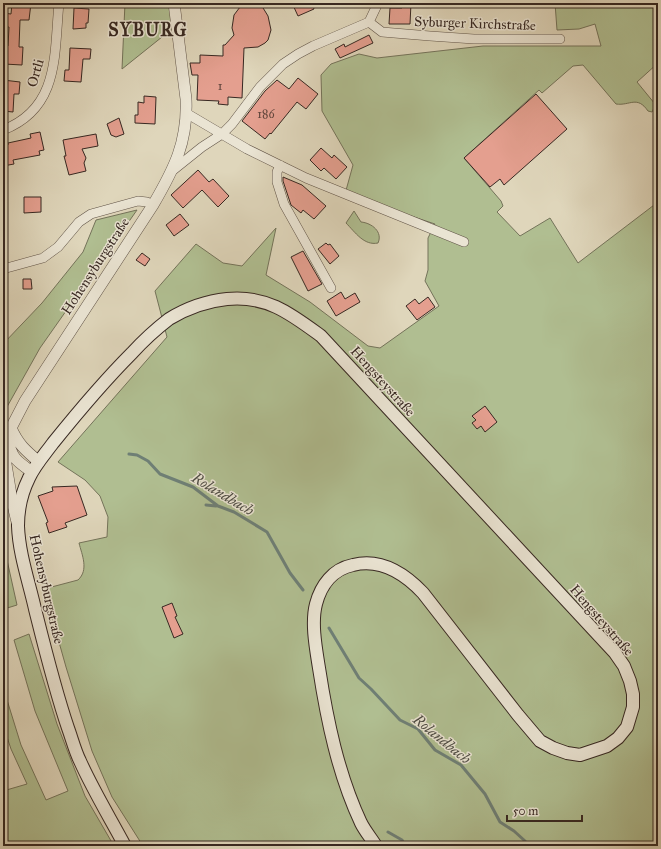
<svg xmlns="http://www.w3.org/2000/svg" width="661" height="849" font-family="'IM FELL Great Primer',serif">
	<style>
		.green { fill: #b0be91; stroke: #74735a }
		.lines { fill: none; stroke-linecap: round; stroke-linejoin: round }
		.stream { stroke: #6f7f75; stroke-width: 3 }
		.building { fill: #e49f8f; stroke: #372822 }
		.minor-casing { stroke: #615448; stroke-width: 10 }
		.tertiary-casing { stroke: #615448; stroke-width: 12 }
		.secondary-casing { stroke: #372822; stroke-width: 14 }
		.minor { stroke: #eae4d3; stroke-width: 9 }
		.tertiary { stroke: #eae4d3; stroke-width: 11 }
		.secondary { stroke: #eae4d3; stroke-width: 12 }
		.labels { text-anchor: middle; stroke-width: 3; stroke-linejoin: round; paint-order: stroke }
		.number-label { font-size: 12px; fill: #62463d }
		.street-label { font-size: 14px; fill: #372822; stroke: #eae4d3 }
		.water-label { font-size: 15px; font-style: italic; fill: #4e4c44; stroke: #eae4d3 }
		.district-label { font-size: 18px; font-weight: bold; letter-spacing: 1px; fill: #372822; stroke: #eae4d3 }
	</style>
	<rect width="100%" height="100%" fill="#dfd6bb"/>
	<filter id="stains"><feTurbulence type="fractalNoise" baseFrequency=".005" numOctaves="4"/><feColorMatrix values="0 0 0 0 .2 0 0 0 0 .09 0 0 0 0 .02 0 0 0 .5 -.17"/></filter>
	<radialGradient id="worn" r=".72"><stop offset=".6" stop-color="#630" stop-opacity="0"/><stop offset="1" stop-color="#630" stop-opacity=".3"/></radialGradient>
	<path class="green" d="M125,3H174L177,25L122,69Z
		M555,3H658V63L637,82L655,104V106L652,112L648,111C637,95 630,106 616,104L583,65L573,66L542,93L539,90L464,158L501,201L503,206L497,212L520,236L550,218L578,263L658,202V846H143L112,797L92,751L66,667L44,589L78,580C89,570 82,555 79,543L107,537L108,517L100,496L85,480L58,462L167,337L155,291L196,244L223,263L242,266L276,228L266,275L310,302L368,346L380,348L439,306L425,281L428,270V238L435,224L345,194L353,165L322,111L321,75L331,64L359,54L377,58L483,46H601L595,24L579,29L557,30Z
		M137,210L40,348L3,414V344L42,303L83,252L96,220Z
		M354,211L361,222C372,223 383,232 378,243C364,246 355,232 346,223Z
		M3,542L17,605L4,609L3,606Z
		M29,634L57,724L85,796L114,846H3V791L27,784L11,749L3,725V687L21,745L46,800L68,791L35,711L14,640Z"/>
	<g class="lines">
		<path class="stream" d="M129,454L137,455L148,461L160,474L193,487L218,506L234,512L267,532L290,573L303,590
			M206,505L216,506
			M329,628L359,678L371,689L400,720L418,729L435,750L461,765L485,794L500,822L514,831L525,841L528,846
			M388,832L402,840L405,846"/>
	</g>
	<path class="building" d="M12,3H31L29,20H20L19,47H23L22,65L4,64L6,46H8L9,27H3V13L11,14Z
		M243,3H260L268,16L271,30L268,40L265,43L258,47L244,48L242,98L228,97V105L218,104L219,101L197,100L198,75H192L190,63H200V55L223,56V45H225L234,35L232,28L234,15Z
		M292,3H312L314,9L298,16Z
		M402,3H411L410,24H389L390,8H402Z
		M74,8L89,9L88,23H86V28L73,29Z
		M369,35L373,43L340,58L335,49L344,44L345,47Z
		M70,48L91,49L90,59H83L81,82L64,81L65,70H69Z
		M298,78L318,94L306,109L297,102L271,134L270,133L265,139L242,121L265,91L277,80L289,89Z
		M3,80L20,82L19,94H14L13,112L3,111Z
		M536,94L567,129L504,185L500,179L490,187L464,158Z
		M144,96L156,97L155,124L135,123V115H138V102L144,103Z
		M119,118L124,134L116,137L111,135L107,124Z
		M40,132L44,150L39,151L40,155L13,160L14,164L3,166V146L8,145V143L31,138L30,134Z
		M96,134L98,146L82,149L86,158L84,163L86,171L69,175L64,156H66L63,140Z
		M321,148L332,158L334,155L347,167L336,179L324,168L321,171L310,160Z
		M198,170L209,182L213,179L229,196L218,207L202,190L183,208L171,195Z
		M283,177L302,185L326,206L314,219L303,210L301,213L291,205L283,181Z
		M24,197H41V212L24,213Z
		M180,214L189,225L174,236L166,225Z
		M326,243L328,245L330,244L339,256L330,264L318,249Z
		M303,251L322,284L308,291L291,257Z
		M142,253L150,259L145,266L136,260Z
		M23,279H31L32,289H23Z
		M341,292L345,299L355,293L360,302L336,316L327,301Z
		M428,297L435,307L417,320L406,306L415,299L419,304Z
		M485,406L497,422L485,432L481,426L477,429L472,423L476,420L472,416Z
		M77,486L87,515L65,523L67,527L49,533L46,523L48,522L38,496L53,491L52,487Z
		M172,603L177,616L175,617L183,634L174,638L162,607Z"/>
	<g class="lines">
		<g class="minor-casing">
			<path id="minor" d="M369,22L382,32L430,36L474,39H560
				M186,113L247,149L306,178L464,242
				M3,130C60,108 54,54 59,3
				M280,165L277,172V182L284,204L331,288
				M172,171L202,147L222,134L232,124L260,87L283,64L298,54L313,46L369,22L378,3
				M3,269L43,258L58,247L79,222L91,214L138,201L147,202L153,205"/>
		</g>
		<g class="tertiary-casing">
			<path id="tertiary" d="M11,428C18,444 25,450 39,462
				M7,439C13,459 15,460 32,472
				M17,522L12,501L4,452L11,428L25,401L153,205C174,169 188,142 186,99L174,3"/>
		</g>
		<g class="secondary-casing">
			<path id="secondary" d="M125,846C110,818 93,790 80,761C75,751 72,739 68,728C55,690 45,649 35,609C29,582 19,554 18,526C18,510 22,492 29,478C35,465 45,454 53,443C78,412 104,381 132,353C143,341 156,329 169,319C187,308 207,301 227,299C267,295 291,314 321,336L615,653L624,666L630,681L633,694V707L627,727L618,738L607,746L580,755L567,753L553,748L540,741L518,715L423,593C404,573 381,558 353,565C333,569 321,585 316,604C311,623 316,649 319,668C327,720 338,774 361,823C365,831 371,838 376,846"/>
		</g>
		<use href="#minor" class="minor"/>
		<use href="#tertiary" class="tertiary"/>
		<use href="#secondary" class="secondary"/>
	</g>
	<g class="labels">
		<g class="number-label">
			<text x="220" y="90">1</text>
			<text x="266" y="118">186</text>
		</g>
		<g class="street-label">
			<text transform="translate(475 23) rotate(2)" y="5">Syburger Kirchstraße</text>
			<text transform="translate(35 73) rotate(-74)" y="5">Ortli</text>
			<text transform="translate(95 266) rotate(-57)" y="5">Hohensyburgstraße</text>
			<text transform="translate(383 381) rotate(48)" y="5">Hengsteystraße</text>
			<text transform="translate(47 589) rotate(77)" y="5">Hohensyburgstraße</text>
			<text transform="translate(602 620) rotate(49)" y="5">Hengsteystraße</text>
		</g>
		<g class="water-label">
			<text transform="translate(223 494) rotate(31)" y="5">Rolandbach</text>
			<text transform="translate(442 739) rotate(39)" y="5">Rolandbach</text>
		</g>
		<g class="district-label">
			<text x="148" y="36">SYBURG</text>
		</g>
	</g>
	<rect width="661" height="849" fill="none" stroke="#dfd6bb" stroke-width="16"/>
	<rect x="4" y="4" width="653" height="841" fill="none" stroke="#372822" stroke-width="2"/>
	<rect x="8" y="8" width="645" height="833" fill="none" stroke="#372822"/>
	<path d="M507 815v6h75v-6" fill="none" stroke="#372822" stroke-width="2"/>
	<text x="513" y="815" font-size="12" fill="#372822" stroke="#eae4d3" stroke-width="3" paint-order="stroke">50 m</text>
	<rect width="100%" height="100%" filter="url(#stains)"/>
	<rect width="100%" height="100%" fill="url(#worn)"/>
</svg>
